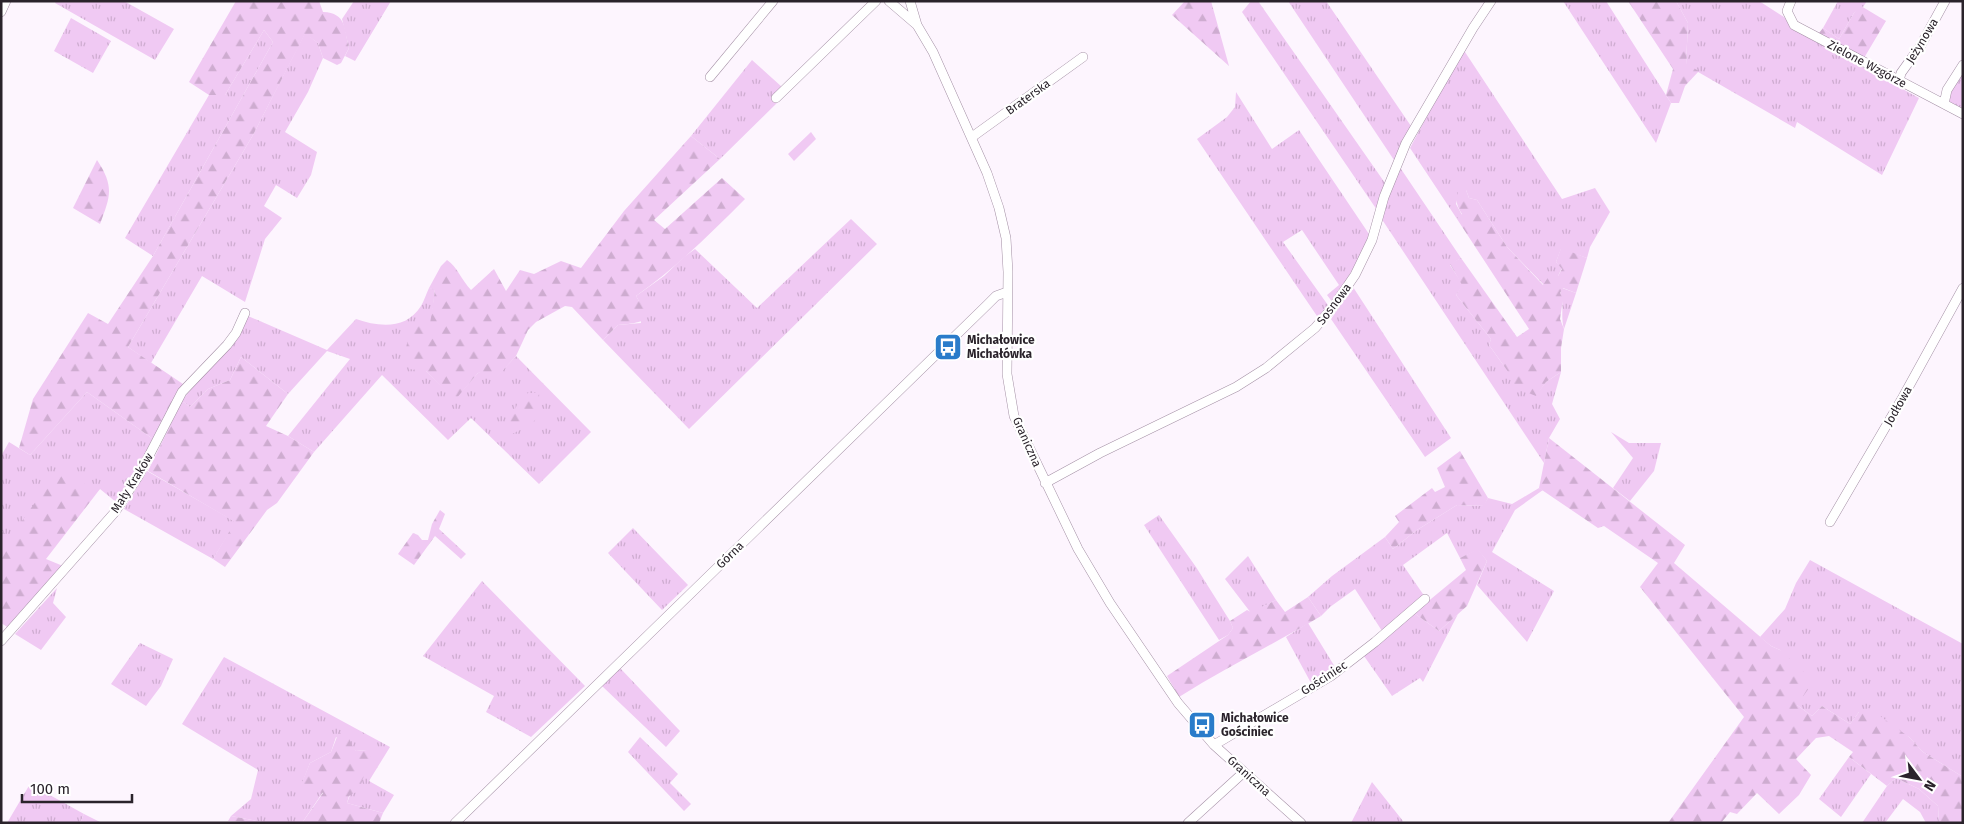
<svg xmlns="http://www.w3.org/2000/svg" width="1964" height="824" font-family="'Fira Sans',sans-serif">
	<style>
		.grass { fill: url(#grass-tufts) }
		.forest { fill: url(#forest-firs) }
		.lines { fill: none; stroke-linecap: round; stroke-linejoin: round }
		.minor-casing { stroke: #a490a5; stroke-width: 10 }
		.minor { stroke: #fff; stroke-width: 9 }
		.labels { text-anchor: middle; stroke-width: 4.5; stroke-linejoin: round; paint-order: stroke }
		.street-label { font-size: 12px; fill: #2a232b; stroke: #fff }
		.poi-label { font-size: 12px; font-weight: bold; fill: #2a232b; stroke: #fff; text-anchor: start }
	</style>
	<defs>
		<pattern id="grass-tufts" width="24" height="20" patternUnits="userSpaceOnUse" patternTransform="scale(1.25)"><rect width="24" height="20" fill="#f0c9f3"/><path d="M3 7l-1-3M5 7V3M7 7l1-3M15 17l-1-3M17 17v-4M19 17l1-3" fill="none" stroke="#ceacd0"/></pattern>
		<pattern id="forest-firs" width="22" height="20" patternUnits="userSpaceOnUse" patternTransform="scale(1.25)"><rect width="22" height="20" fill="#f0c9f3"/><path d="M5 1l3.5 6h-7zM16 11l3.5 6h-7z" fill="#ceacd0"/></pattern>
	</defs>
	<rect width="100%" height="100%" fill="#fdf5fe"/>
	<path class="grass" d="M56,1H124L174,29L155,60L55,3Z
		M354,1H391L355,61L345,56L349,48L342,19Z
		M1251,1H1258L1385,183L1377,210L1242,12Z
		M1288,1H1326L1413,129L1394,160Z
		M1563,1H1606L1671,103L1656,143Z
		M1676,1H1759L1784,17L1793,29L1919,98L1882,175L1797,122L1795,128L1686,65L1688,23Z
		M1838,1H1867L1863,7L1854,13L1839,39L1823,28Z
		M71,18L111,41L93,73L54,51Z
		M264,30L273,42L153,256L125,238L209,95H225Z
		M305,33L318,43L323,58L308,92L285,132L317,152L311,175L297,198L276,185L264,206L282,218L265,239L245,302L202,276L151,363L128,347L253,135Z
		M1463,49L1562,199L1595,188L1610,212L1590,247L1587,258L1561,249L1556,262L1562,268L1558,276L1544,285L1507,247L1477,200L1469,198L1466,190L1458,196L1456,204L1462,215L1457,219L1410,148Z
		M752,60L782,87L778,102L720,159L691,136Z
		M1963,69V110L1948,102L1950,91Z
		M1236,92L1272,149L1299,130L1369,234L1364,250L1333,303L1327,295L1339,285L1302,230L1283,242L1330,308L1319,319L1197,139L1227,117L1235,107Z
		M1399,166L1461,258L1450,265L1463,285L1456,295L1491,339L1489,345C1505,368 1513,379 1536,395L1546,382L1561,372L1552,404L1560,419L1549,438L1544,463L1381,218Z
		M851,219L877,244L689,429L603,340L618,325L641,323L639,301L636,296L664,276L684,257L695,249L757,308Z
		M1353,287L1451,438L1425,457L1331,319Z
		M429,288L435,289L426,371L455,399L478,373L483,371L495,378L516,356L591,432L539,484L471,418L448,440L382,375L314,452L288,436L350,359L327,351L288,394L241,357L230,380L208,389L190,407L182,401C205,370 231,353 248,316L327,350L356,319C379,327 406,330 421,306C424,301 426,294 429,288Z
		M1562,288L1576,293L1564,329C1560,316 1565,303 1560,294Z
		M87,392L153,439L141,463L116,502L100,489L10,539L1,530V456L9,442L30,455Z
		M1611,432L1629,443H1661L1654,471L1630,501L1613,488L1633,458Z
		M147,471L236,522L213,559L124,509Z
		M1539,488L1543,490L1515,510L1492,552L1554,591L1527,642L1477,585L1487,561L1478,550L1460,558L1447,533L1403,565L1425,597L1382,631L1355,589L1330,607L1321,616L1308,597L1332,576L1385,537L1393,549L1417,530L1457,505L1483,506L1488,498L1512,504Z
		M1159,515L1196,567L1230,621L1233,628L1228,635L1219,640L1144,525Z
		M633,528L688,585L662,610L608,553Z
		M1248,556L1276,600L1251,613L1225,579Z
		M1810,560L1963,644V777L1923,752L1909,737L1859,712L1850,724L1822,706L1812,716L1797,705L1780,650L1771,646L1760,637L1785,609L1796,583Z
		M482,581L585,686L531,737L486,712L494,696L423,656Z
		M57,588L53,603L66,617L41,650L15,634Z
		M1414,613L1439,631L1458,614L1423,682L1420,678L1392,696L1364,656Z
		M1308,623L1335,667L1311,683L1286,637Z
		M140,643L173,659L161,686L146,706L111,684Z
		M224,657L390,747L369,781L394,795L383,813L347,803L367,750L356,751L336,737L331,752L310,763L301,786L323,792L302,823H267L231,816L251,799L258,770L182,724Z
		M620,668L680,731L666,747L602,686Z
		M640,737L678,774L670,783L691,804L684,811L628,752Z
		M1849,757L1871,774L1841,817L1819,799Z
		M1896,778L1919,789L1938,806L1939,823H1926L1920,812L1903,799L1885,823H1862L1887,786Z
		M1372,782L1403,821L1401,823H1351Z
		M30,784L84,814L80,823H7Z"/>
	<path class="forest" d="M236,1H319L323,12C347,13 344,29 349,48L341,63L337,65L323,58L318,43L305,34L253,135L128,347L183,384L153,439L87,392L30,455L19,448L33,399L88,313L108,324L153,256L273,42L264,30L225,95H209L189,82Z
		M1185,1H1211L1229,66L1172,15Z
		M1628,1H1676L1688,23L1686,64L1699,71L1685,86L1679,103H1671L1666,95L1673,69Z
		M1861,6L1886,21L1864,58L1819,33L1823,28L1839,39L1854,13Z
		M811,132L816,139L794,161L788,154Z
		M691,136L720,159L654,220L665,229L722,178L745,199C710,234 676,268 636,296L639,301L649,304C653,324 632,323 618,325L603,340L572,307L565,306L536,322L528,330L516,356L495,379L483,372L478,373L455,400L426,371L409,369L406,348L411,325L430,324L435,290L429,288L441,266L447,260C457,266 462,281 471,290L494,269L506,291L520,270L534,274L561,261L581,268L624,211Z
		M97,160C115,187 110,197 100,224L73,208Z
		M1461,187L1466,190L1469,198L1477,200L1507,247L1543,285L1551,273L1558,276L1562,269L1556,262L1561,248L1587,258L1576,293L1563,288L1560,293L1563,299L1560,319L1564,329L1561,348V372L1546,382L1536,396L1513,387L1514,380L1489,345L1491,339L1456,295L1462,285L1450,264L1461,258L1517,337L1529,329L1457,219L1462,214C1456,205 1454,197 1461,187Z
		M241,357L288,394L266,426L288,436L314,452L277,503L267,510L225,567L213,559L235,522L148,471L182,401L190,407L208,389L230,380Z
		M528,393H539C539,399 541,408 540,414C538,421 516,433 509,435L506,430L520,398Z
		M1549,438L1685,545L1674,563L1771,646L1780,650L1814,681L1797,705L1812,716L1822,706L1850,724L1859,712L1869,708L1909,737L1923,752L1963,777V823H1939L1938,806L1919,789L1896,778L1887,786L1849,757L1853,752L1829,736L1816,738L1796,759L1811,775L1799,795L1779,814L1757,793L1737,814L1730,812L1721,823H1668L1744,717L1640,587L1658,563L1604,526L1598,528L1539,488Z
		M1460,451L1488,498L1484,506L1457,505L1417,530L1393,549L1385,537L1399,522L1395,516L1432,488L1435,492L1445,487L1437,468Z
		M55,474L100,489L46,559L63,566L9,628L1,623V530L10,538Z
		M440,510L445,514L439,529L466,554L461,559L435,536L414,565L398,554L413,533L418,535L422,540H428L432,524Z
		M1478,549L1487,561L1467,606L1439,631L1414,613L1466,570L1460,558Z
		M1308,597L1321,616C1274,644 1225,668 1179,697L1167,676L1228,635L1233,628L1230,621L1247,610L1251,612L1276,600L1285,612Z
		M339,732H345C351,738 350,745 356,751L367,750L372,753L359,790L349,796L347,803L383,813L379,823H302L323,793L300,787L310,763L331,752Z
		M84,814L102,823H80Z
		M231,816L267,823L228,821Z"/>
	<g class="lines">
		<g class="minor-casing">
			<path id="minor" d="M889,1L917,25L933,52L987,173L999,208L1006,238L1008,272L1007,374L1014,416L1078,549L1110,603L1178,703L1214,745L1301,823
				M910,1L917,25
				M1791,1L1787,11L1794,25L1963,114
				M1,12L6,1
				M710,77L773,1
				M1899,81L1901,73L1921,45L1945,1
				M776,98L876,1
				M1944,104L1947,90L1963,65
				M972,137L1083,57
				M1045,483L1100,453L1236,387L1266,368L1315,328L1333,307L1355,275L1372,240L1384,197L1406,143L1473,28L1491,1
				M1830,522L1903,397L1963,288
				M1,641L115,512L139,475L182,392L227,345L236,333L245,313
				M1214,745L1331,676L1375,642L1425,599
				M455,823L987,305L996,296L1007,292
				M1188,823L1244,772"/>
		</g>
		<use href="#minor" class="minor"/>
	</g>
	<defs>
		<g id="bus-square" transform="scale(1.4375)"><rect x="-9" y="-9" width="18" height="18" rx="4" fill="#2a7cca" stroke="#fff"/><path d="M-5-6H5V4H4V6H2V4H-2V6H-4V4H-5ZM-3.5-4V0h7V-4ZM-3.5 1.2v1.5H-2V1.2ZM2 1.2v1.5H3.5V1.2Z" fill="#fff"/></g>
	</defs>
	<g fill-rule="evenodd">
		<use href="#bus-square" x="948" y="347"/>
		<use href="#bus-square" x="1202" y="725"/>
	</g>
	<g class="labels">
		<g class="street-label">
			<text transform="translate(1922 41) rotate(-59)" y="4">Jeżynowa</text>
			<text transform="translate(1867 64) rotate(28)" y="4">Zielone Wzgórze</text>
			<text transform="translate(1028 97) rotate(-36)" y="4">Braterska</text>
			<text transform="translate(1334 304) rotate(-53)" y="4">Sosnowa</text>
			<text transform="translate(1898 406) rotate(-60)" y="4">Jodłowa</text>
			<text transform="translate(1027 442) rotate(66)" y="4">Graniczna</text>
			<text transform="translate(132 483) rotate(-58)" y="4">Mały Kraków</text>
			<text transform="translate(730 555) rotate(-44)" y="4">Górna</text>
			<text transform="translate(1324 678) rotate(-33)" y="4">Gościniec</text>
			<text transform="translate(1249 776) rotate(42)" y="4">Graniczna</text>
		</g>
		<g class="poi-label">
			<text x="967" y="344">Michałowice<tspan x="967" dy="14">Michałówka</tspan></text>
			<text x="1221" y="722">Michałowice<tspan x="1221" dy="14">Gościniec</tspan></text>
		</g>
	</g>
	<rect width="1964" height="824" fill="none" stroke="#2a232b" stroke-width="5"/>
	<g transform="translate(1919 779) rotate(122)" stroke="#ffffff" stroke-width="4" paint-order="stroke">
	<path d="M0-4L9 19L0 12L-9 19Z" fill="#2a232b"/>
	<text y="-8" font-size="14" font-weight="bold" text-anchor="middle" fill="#2a232b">N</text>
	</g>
	<path d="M22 794v8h110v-8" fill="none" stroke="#2a232b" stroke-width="2.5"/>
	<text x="30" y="794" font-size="15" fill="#2a232b" stroke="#ffffff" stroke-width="4" paint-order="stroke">100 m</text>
</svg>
